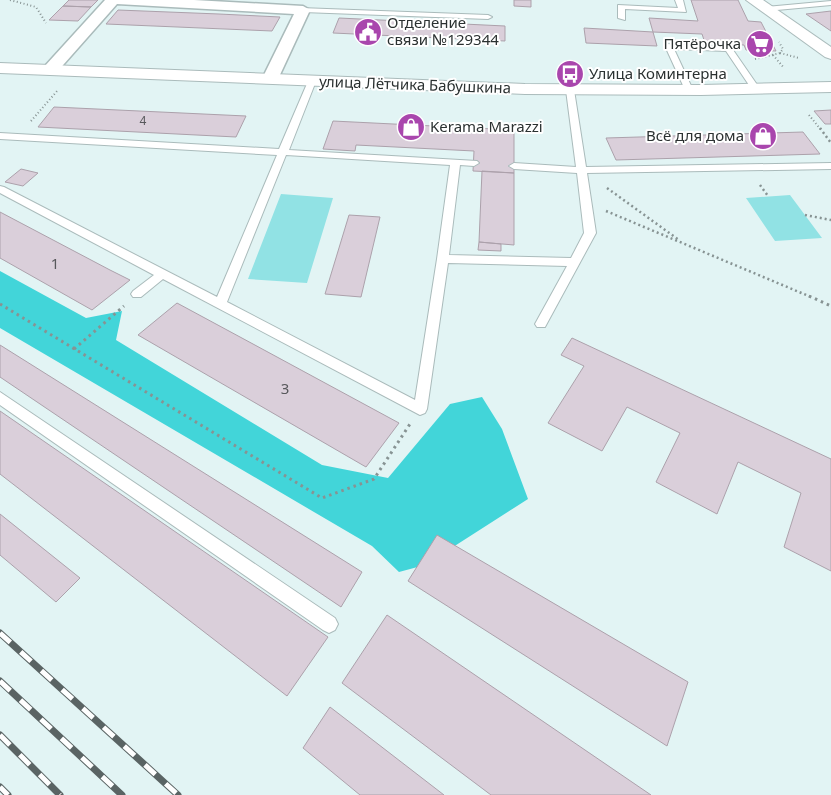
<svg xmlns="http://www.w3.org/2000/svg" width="831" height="795" font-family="'Noto Sans',sans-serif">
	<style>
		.green { fill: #91e2e4 }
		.forest { fill: #42d5d9 }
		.building { fill: #dacfda; stroke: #aca1ab }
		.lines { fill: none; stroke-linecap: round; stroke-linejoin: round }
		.service-casing { stroke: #abb; stroke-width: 2 }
		.minor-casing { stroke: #abb; stroke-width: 3 }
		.tertiary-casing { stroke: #abb; stroke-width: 2 }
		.secondary-casing { stroke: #abb; stroke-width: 2 }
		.path-far2 { stroke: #879393; stroke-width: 2; stroke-dasharray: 1 2.5; stroke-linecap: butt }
		.path-far1 { stroke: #879393; stroke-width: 2.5; stroke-dasharray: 2 3; stroke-linecap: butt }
		.path { stroke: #879393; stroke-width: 3; stroke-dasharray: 2.5 4; stroke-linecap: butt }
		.service { fill: #fff; fill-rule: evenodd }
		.minor { fill: #fff; fill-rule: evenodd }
		.tertiary { fill: #fff; fill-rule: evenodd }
		.secondary { fill: #fff; fill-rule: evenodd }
		.rail-casing { stroke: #5a6464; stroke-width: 7 }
		.rail { stroke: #fff; stroke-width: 5; stroke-dasharray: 14; stroke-linecap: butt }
		.labels { text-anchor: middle; stroke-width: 4; stroke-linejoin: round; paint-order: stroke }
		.far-number-label { font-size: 12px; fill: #57585b }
		.far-poi-label { font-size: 15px; fill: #2b3131; stroke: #fff; text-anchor: start }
		.far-street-label { font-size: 15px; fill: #2b3131; stroke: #fff }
		.number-label { font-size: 15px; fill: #57585b }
	</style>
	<rect width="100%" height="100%" fill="#e2f4f4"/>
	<path class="green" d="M281,194L333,198L307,283L248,279Z
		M790,195L822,238L775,241L746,198Z"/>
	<path class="forest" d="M0,271L86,318L122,311L116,340L322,465L388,478L450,404L482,397L502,429L528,499L425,565L399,572L372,546L0,328Z"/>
	<path class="building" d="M69,0H98L91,7L63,6Z
		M514,0H531V7L514,6Z
		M691,0H738L748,21L761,22L776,51L746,50L744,45L705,43L702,34L653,32L649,18L698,21Z
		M63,6L91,7L78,21L49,20Z
		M118,10L219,14L280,17L272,31L106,24Z
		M831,11V31L806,14Z
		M339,18L505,26V41L333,33Z
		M584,28L653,32L657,46L586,43Z
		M54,107L246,116L236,137L38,127Z
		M831,110V124H825L814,111Z
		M333,121L514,130V173L473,171L474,151L356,145L355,151L323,149Z
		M803,132L820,154L616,160L606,138Z
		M21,169L38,173L23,186L5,182Z
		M482,171L514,173V245L479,242Z
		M0,212L110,270L130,280L92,310L0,258Z
		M349,215L380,217L361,297L325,294Z
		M479,242L501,244V251L478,250Z
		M177,303L253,344L399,423L366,467L138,335Z
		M572,338L831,459V571L784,547L801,493L738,462L717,514L656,482L680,433L627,407L602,451L548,423L584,366L561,355Z
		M0,345L362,572L341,607L0,377Z
		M0,411L328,637L287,696L0,474Z
		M0,514L80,578L56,602L0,555Z
		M437,535L688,682L667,746L408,581Z
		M387,615L651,795H491L342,683Z
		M330,707L444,795H360L303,748Z"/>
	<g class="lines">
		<g class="service-casing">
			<path id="service" d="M675,0H683L686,12L625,9V20L618,18V5L678,8Z
				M831,1V5L766,11L762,9L766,7Z
				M300,8L488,15L492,17L488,19L303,12H300Z
				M666,44L731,47L760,89L753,91L726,51L674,49L693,90L686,92L665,46Z
				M309,79L316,81L289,150L477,161L479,163L474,166L460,165L449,255L571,258L584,233L577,173L514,169L509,166L514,163L576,167L566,90L570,87L574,90L586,167L831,163V169L587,173L596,233L545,327H537L535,324L567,266L448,263L427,409L425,413L420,415L163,279L141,297H133L131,294L133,291L154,275L0,193V186L4,187L217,297L277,155L0,139V133L279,149ZM286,155L450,165L437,259L415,400L227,302Z
				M0,392L335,618L338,624L335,630L329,633L323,630L0,405Z"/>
		</g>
		<g class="minor-casing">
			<path id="minor" d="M105,0H194L303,6L310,10L278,79L276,82H264L262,79L294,14L117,4L56,73H44L42,70L44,67Z"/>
		</g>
		<g class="tertiary-casing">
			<path id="tertiary" d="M746,0H763L831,47V59L825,57Z"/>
		</g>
		<g class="secondary-casing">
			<path id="secondary" d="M0,63L525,84L701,85L831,82V92L701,95L525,94L0,73Z"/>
		</g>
		<path class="path-far2" d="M10,0L36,7L46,23
			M780,53L799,58
			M773,55L784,68
			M755,59L780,53L783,49L779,42
			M809,115L821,130
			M31,121L58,90"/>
		<path class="path-far1" d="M820,128L831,143
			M760,185L768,196
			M607,188L679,240
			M606,211L811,297
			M805,215L831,220"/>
		<path class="path" d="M809,296L831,306
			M0,304L322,498L374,479L410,424
			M74,349L124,306"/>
		<use href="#service" class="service"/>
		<use href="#minor" class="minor"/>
		<use href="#tertiary" class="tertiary"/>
		<use href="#secondary" class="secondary"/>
		<g class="rail-casing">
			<path id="rail" d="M0,633L178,795
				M0,681L122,795
				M0,735L60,795
				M0,787L8,795"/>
		</g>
		<use href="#rail" class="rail"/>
	</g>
	<defs>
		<g id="civic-disc" transform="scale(1.4375)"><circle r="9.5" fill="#a946ad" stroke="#fff"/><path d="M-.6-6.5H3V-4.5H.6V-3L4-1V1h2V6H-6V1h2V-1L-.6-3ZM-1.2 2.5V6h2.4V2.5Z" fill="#fff"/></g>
		<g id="supermarket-disc" transform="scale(1.4375)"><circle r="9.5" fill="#a946ad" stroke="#fff"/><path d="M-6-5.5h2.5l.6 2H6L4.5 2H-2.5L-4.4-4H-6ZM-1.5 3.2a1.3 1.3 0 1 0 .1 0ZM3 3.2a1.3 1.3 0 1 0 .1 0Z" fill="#fff"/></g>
		<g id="bus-disc" transform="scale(1.4375)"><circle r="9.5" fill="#a946ad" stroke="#fff"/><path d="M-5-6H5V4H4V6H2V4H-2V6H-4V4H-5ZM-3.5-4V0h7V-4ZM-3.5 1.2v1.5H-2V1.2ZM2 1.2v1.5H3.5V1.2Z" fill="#fff"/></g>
		<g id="shop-disc" transform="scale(1.4375)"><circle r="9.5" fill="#a946ad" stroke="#fff"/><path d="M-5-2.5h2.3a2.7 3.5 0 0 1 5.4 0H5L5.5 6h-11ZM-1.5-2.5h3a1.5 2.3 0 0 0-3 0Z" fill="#fff"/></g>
	</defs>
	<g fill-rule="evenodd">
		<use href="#civic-disc" x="368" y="32"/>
		<use href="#supermarket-disc" x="760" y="44"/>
		<use href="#bus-disc" x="570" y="74"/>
		<use href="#shop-disc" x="411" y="127"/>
		<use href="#shop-disc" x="763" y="136"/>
	</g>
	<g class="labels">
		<g class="far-number-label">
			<text x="143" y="125">4</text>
		</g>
		<g class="far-poi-label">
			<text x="387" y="28">Отделение<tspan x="387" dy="17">связи №129344</tspan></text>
			<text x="741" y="49" text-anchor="end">Пятёрочка</text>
			<text x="589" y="79">Улица Коминтерна</text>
			<text x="430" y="132">Kerama Marazzi</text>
			<text x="744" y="141" text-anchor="end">Всё для дома</text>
		</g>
		<g class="far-street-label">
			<text transform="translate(415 85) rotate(2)" y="5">улица Лётчика Бабушкина</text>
		</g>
		<g class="number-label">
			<text x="55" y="269">1</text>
			<text x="285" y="394">3</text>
		</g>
	</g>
</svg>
